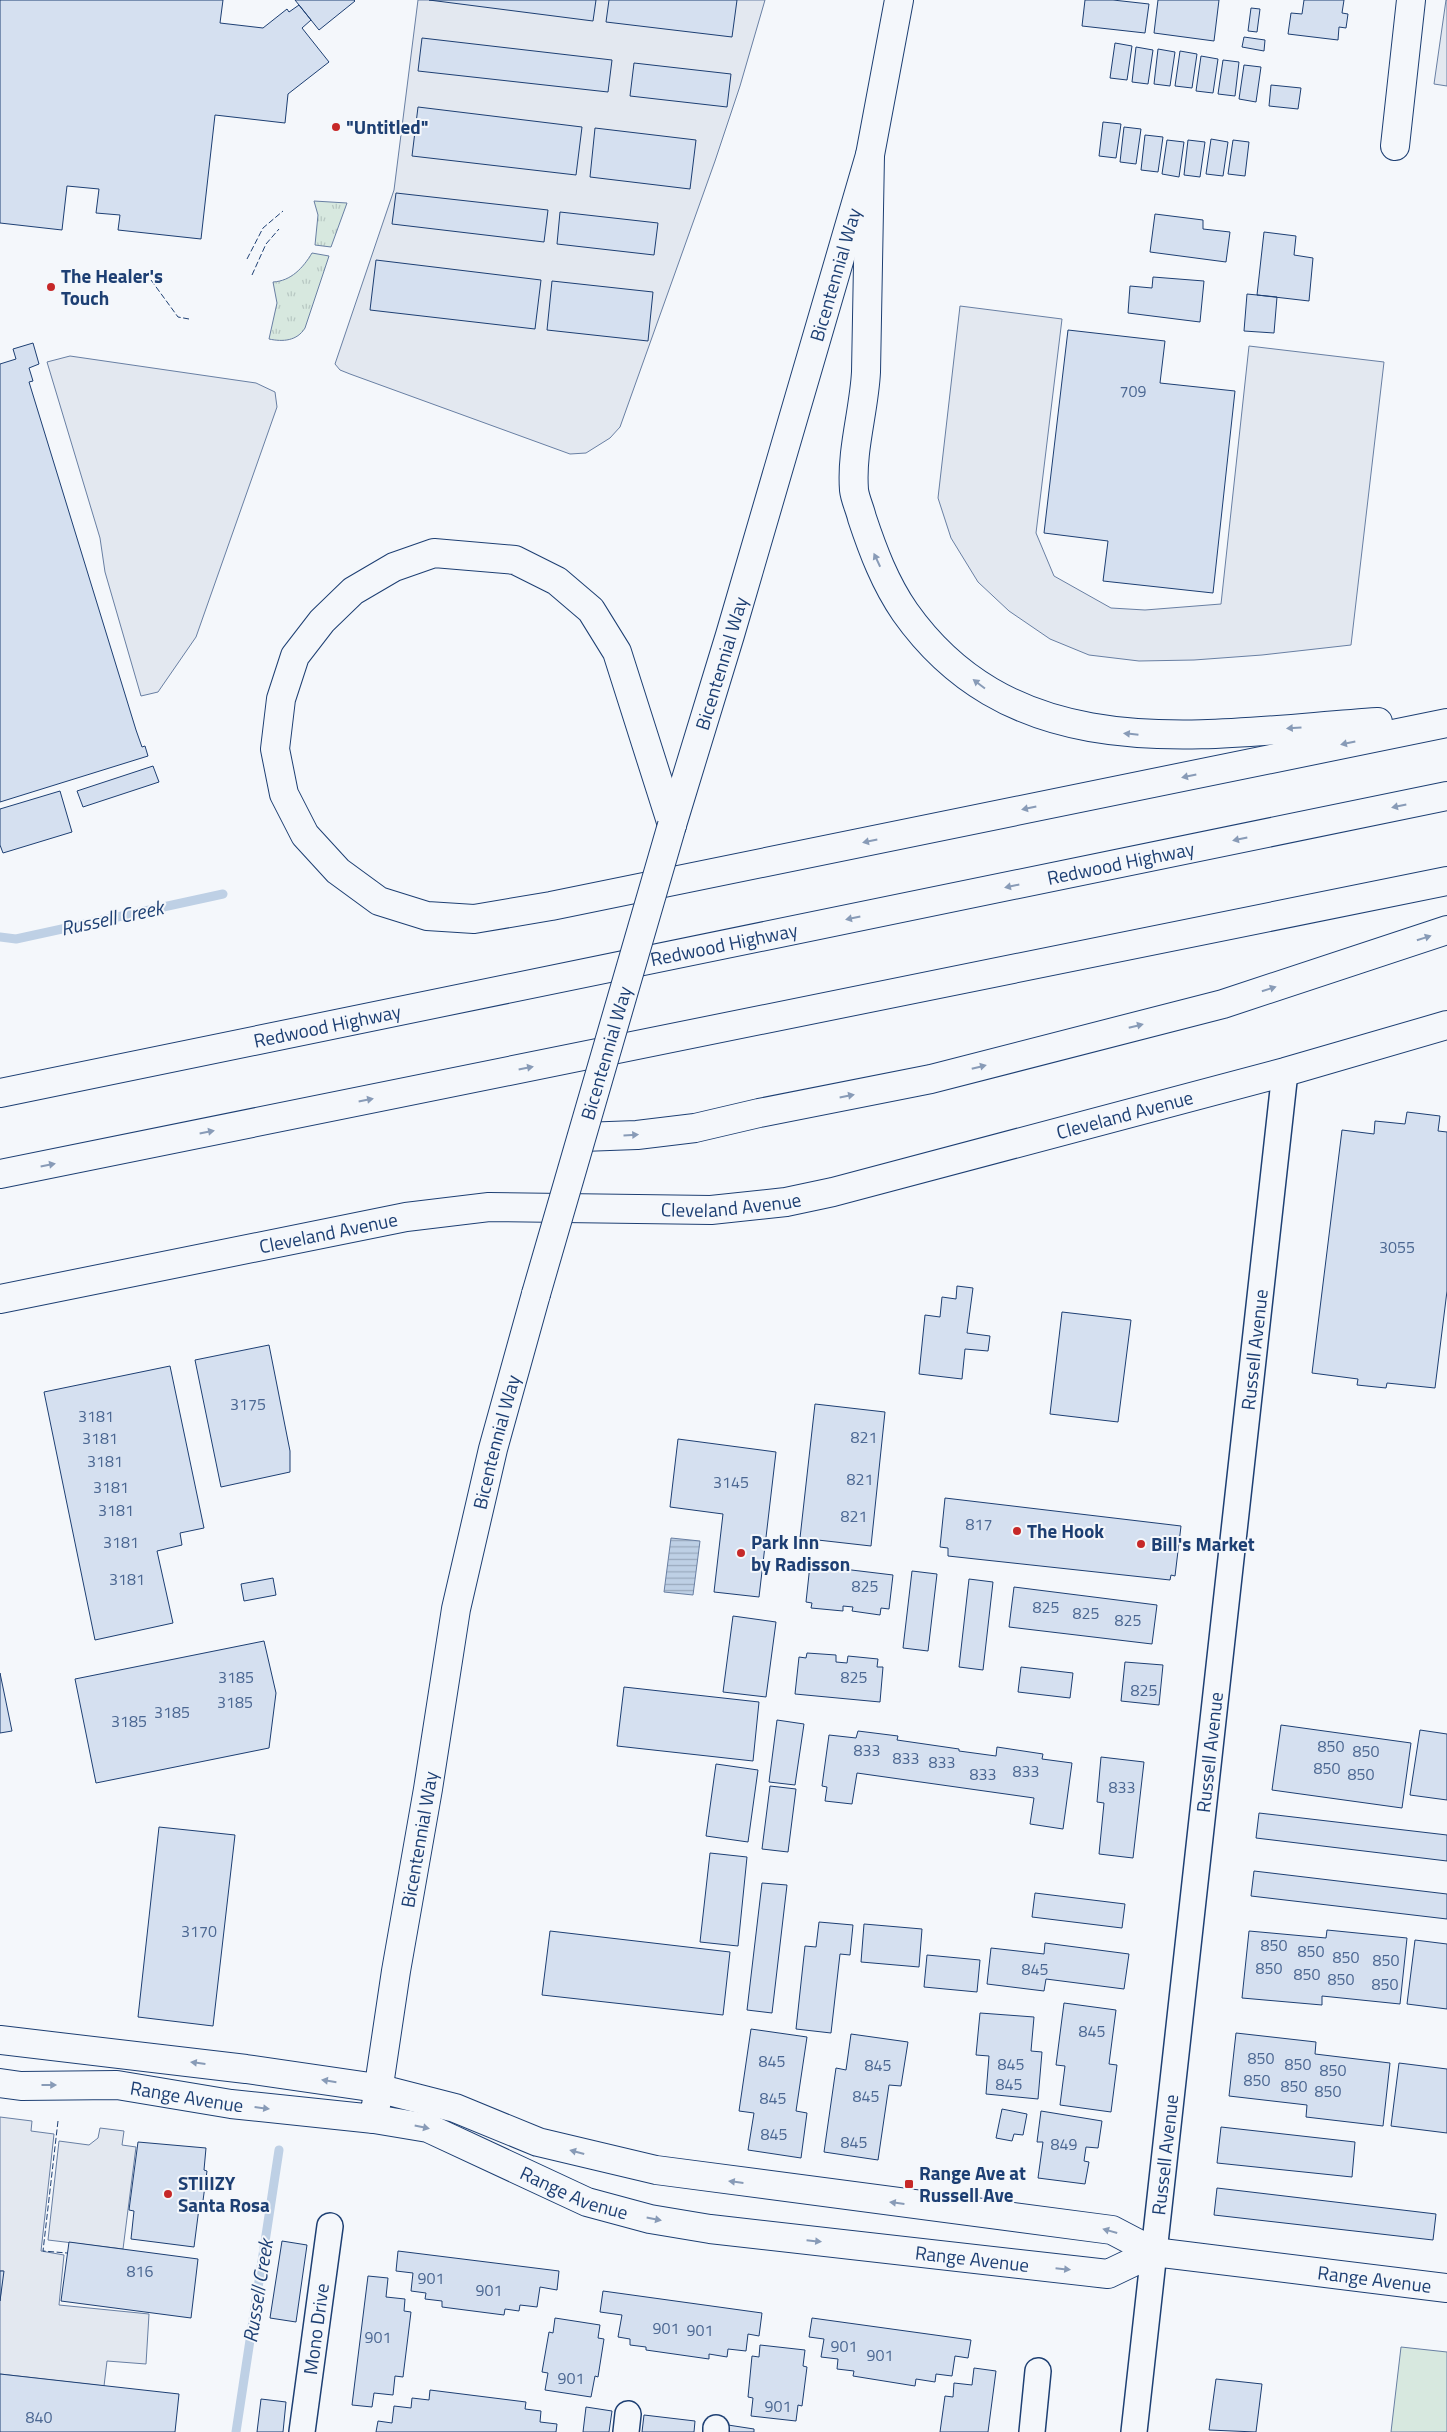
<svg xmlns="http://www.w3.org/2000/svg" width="1447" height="2432" font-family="'Titillium Web',sans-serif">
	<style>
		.grass { fill: url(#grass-tufts); stroke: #687fa3 }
		.park { fill: #d7e8df; stroke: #687fa3 }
		.parking { fill: #e3e8f0; stroke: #687fa3 }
		.water { fill: url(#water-rules); stroke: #687fa3 }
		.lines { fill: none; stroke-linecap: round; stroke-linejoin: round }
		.stream { stroke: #bed0e5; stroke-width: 9 }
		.building { fill: #d5e0f0; stroke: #1d3f73 }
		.minor-casing { stroke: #1d3f73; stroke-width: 28 }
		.tertiary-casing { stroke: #1d3f73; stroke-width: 30 }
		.secondary-casing { stroke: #1d3f73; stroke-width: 30 }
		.motorway-casing { stroke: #1d3f73; stroke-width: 30 }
		.minor { stroke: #f4f7fb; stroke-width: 25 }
		.tertiary { stroke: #f4f7fb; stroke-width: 28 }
		.secondary { stroke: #f4f7fb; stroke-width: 28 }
		.motorway { stroke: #f4f7fb; stroke-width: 28 }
		.secondary-bridge-casing { stroke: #1d3f73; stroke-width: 30; stroke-linecap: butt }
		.secondary-bridge { stroke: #f4f7fb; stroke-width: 28 }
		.fence { stroke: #1d3f73; stroke-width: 1; stroke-dasharray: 6 2.5; stroke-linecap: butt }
		.oneway { fill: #889bb7 }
		.poi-dot { fill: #c62828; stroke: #f4f7fb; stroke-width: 2 }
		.labels { text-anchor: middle; stroke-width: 4; stroke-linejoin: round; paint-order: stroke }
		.number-label { font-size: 16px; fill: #4b6792 }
		.poi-label { font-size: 19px; font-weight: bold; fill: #1d3f73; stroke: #f4f7fb; text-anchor: start }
		.street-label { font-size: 19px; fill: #1d3f73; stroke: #f4f7fb }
		.water-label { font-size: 20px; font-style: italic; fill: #1d3f73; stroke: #f4f7fb }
	</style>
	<defs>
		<pattern id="grass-tufts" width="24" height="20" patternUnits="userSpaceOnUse" patternTransform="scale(1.25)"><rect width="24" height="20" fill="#d7e8df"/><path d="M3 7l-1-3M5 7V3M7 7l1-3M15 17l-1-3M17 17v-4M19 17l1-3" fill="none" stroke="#b8c8c3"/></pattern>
		<pattern id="water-rules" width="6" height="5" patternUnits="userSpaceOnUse" patternTransform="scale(1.25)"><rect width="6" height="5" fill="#bed0e5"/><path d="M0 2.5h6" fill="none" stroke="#9aaabe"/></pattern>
	</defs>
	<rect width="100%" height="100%" fill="#f4f7fb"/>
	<path class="grass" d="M314,201L347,203L331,247L315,245L318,215Z
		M312,253L329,256L305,328C297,341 283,342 269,339L277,303L273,282C291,281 303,268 312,253Z"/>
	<path class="park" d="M1401,2347L1447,2352V2432H1391Z"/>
	<path class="parking" d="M418,0H765L740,86L715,161L620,427L610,438L586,453L570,454L350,374L340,370L335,364L394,190Z
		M1446,0H1447V86L1434,84Z
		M960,306L1062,319L1036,533L1054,576L1111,608L1145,610L1221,604L1249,346L1384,362L1351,645L1262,655L1194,660L1139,661L1089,655L1050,639L1009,611L978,582L951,538L938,498Z
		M70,356L256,383L275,392L277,407L196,637L158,692L141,696L105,572L100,538L47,362Z
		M0,2117L32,2121L31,2131L54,2134L41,2251L64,2255L59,2305L149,2314L146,2364L107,2361L104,2386L0,2374V2301L3,2271H0Z
		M100,2128L124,2131L122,2145L136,2147L123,2249L48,2240L59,2141L89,2145L98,2138Z"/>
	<path class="water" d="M671,1538L700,1541L693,1595L664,1592Z"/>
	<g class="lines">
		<path class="stream" d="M0,937L16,939L223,894
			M236,2432L279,2150"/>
	</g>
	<path class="building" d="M0,0H223L220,23L263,28L287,9L289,12L299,5L311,20L302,28L329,62L288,94L285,123L215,115L201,239L118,230L120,215L96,213L99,189L67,186L62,230L0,223Z
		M295,0H354L355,1L319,30Z
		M429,0H596L593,21Z
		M609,0H737L732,37L606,22Z
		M1085,0H1113L1149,4L1145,33L1082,26Z
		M1158,0H1219L1214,41L1154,33Z
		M1304,0H1344L1342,13L1348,14L1346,28L1339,27L1338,40L1288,34L1291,13L1302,14Z
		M1251,8L1260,9L1257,32L1248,31Z
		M1244,37L1265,40L1264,51L1242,47Z
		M422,38L612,60L608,92L418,71Z
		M1115,43L1132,46L1127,80L1110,78Z
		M1136,47L1153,50L1148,84L1132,82Z
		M1158,49L1175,52L1170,86L1154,84Z
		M1180,51L1197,54L1192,88L1175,86Z
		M1201,56L1218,59L1213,93L1196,91Z
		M1223,60L1239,62L1235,96L1218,94Z
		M634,63L731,74L727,107L630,96Z
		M1244,65L1261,67L1256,102L1239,99Z
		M1271,85L1301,88L1298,109L1269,106Z
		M418,107L582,127L576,175L412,156Z
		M1103,122L1121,124L1116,158L1099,156Z
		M1124,127L1141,129L1136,164L1120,162Z
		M595,128L696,140L690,189L590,177Z
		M1145,135L1163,137L1158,172L1141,170Z
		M1211,139L1228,142L1223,176L1206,174Z
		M1167,140L1184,142L1179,177L1162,174Z
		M1188,140L1205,142L1200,177L1184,175Z
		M1233,140L1249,142L1245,176L1228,174Z
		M396,193L548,210L544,242L392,224Z
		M560,212L658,223L654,255L557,244Z
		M1155,214L1203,220V229L1230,232L1226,262L1150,252Z
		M1264,232L1296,236L1294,255L1313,258L1309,301L1257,295Z
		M376,260L541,280L535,329L370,310Z
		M1153,277L1204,281L1200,322L1128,313L1130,286L1152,288Z
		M552,281L653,292L648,341L547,330Z
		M1247,294L1277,297L1274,333L1244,331Z
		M1068,330L1165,341L1160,383L1235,391L1213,593L1103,581L1108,541L1044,533Z
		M33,343L39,364L29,368L33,381L29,382L136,730L142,747L145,746L148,756L0,802V364L16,359L13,349Z
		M153,766L159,782L83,807L77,791Z
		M60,791L72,832L3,853L0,845V809Z
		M1407,1112L1440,1116L1438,1131L1447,1132V1291L1435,1388L1387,1383L1386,1388L1357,1385L1358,1379L1312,1373L1342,1130L1374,1134L1375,1121L1405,1124Z
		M957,1286L973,1288L967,1333L990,1336L988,1351L965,1349L962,1379L919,1374L925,1315L940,1317L942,1297L956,1299Z
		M1062,1312L1131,1320L1118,1422L1050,1414Z
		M269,1345L290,1451V1472L221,1487L195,1360Z
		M170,1366L204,1528L180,1533L182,1545L157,1551L173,1623L95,1640L44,1392Z
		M815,1404L885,1412L871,1546L800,1538Z
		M678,1439L776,1452L759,1597L714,1592L723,1514L670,1507Z
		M945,1498L1181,1526L1175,1576L1171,1575L1170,1580L948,1556V1548L940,1547Z
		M810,1565L893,1575L889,1609L881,1608L880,1615L852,1611L853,1607L843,1606V1611L811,1608L812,1603L806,1602Z
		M912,1571L937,1574L928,1651L903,1648Z
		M273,1578L276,1595L244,1601L241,1584Z
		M969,1579L993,1582L983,1670L959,1667Z
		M1014,1587L1157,1605L1152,1644L1009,1627Z
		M733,1616L776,1622L766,1697L723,1692Z
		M264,1641L276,1693L269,1748L96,1783L75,1679Z
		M807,1653L836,1655V1662L847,1663L848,1656L878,1659L877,1667H883L880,1702L795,1694L799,1657L806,1658Z
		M1125,1662L1163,1665L1159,1705L1121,1701Z
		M1021,1667L1073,1673L1070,1698L1018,1692Z
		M0,1673L12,1731L0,1733Z
		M624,1687L759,1702L753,1761L617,1746Z
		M777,1720L804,1724L795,1785L769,1782Z
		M1281,1725L1411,1743L1402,1808L1272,1790Z
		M1420,1730L1447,1734V1800L1410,1795Z
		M858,1731L898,1736L897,1740L959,1749V1751L996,1756L997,1747L1043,1754L1042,1759L1072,1763L1063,1829L1030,1824L1034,1798L857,1773L852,1804L825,1801L827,1787L822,1786L829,1735L856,1738Z
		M1101,1757L1144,1762L1133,1858L1099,1854L1104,1803L1097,1802Z
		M716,1764L758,1770L748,1842L706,1836Z
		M770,1786L796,1789L788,1852L762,1849Z
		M1259,1813L1447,1835V1861L1256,1838Z
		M159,1827L235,1835L213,2026L138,2017Z
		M710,1853L747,1857L738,1946L700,1942Z
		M1254,1871L1447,1894V1919L1251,1896Z
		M762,1883L787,1885L772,2013L747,2010Z
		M1035,1893L1125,1904L1122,1928L1032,1917Z
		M819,1922L853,1925L850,1955L840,1954L831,2033L796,2029L805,1946L816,1947Z
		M864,1924L922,1929L919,1967L861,1962Z
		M1327,1930L1407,1938L1400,2004L1322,1996V2005L1242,1998L1249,1931L1326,1938Z
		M550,1931L730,1952L723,2015L542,1995Z
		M1415,1940L1447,1944V2009L1407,2004Z
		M1045,1943L1129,1954L1124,1989L1046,1979L1044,1991L987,1984L991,1948L1044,1954Z
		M927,1955L980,1960L977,1992L924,1987Z
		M1064,2003L1116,2010L1109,2064L1117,2065L1111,2112L1060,2105L1065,2066L1056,2065Z
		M980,2013L1034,2017L1031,2051L1042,2052L1038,2099L986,2094L989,2056L976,2055Z
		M751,2029L807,2037L796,2111L807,2113L801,2158L748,2150L754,2113L739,2111Z
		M1236,2033L1316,2042L1315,2054L1390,2063L1383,2126L1306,2117L1307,2105L1229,2096Z
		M851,2034L908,2042L901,2086L889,2085L878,2160L824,2152L836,2068L846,2070Z
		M1399,2063L1447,2069V2133L1391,2126Z
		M1002,2109L1027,2114L1023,2135L1014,2134L1012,2141L996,2138Z
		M1041,2111L1102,2121L1098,2148L1086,2147L1084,2161L1089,2162L1085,2184L1038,2178L1043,2142H1037Z
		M1221,2127L1355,2142L1352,2177L1217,2163Z
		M138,2142L206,2148L204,2170L207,2171L202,2208H199L194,2247L131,2239L134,2211L129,2210Z
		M1217,2188L1436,2214L1433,2240L1214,2215Z
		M282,2241L307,2245L296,2322L270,2318Z
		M69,2242L198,2259L191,2318L61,2301Z
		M398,2251L559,2271L557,2290L540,2287L537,2307L520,2305L519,2311L505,2309L504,2315L442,2307V2301L425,2299L426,2293L411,2291L413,2273L396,2271Z
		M0,2271H4L0,2301Z
		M368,2276L388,2278L386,2297L405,2299L404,2311L411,2312L403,2377L395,2376L393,2395L374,2393L372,2407L352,2405Z
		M603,2291L762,2313L759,2336L748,2334L746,2351L728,2349L727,2357L709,2354V2359L646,2350V2347L630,2345V2339L618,2337L622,2315L600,2312Z
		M555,2318L600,2325L598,2338L604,2339L598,2377L595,2376L591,2397L545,2390L548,2373L542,2372L549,2332L553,2333Z
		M812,2318L971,2340L968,2358L955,2356L952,2376L936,2374L935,2382L916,2379L915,2386L853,2376L854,2371L837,2369L838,2359L821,2357L824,2339L809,2337Z
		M760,2345L805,2350L803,2366L807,2367L802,2406L798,2405L796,2421L751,2416L753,2398L748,2397L752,2356L759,2357Z
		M974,2368L996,2371L988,2432H940L945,2396L953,2397L954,2383L972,2385Z
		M0,2374L179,2394L175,2432H0Z
		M1216,2379L1262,2384L1256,2432L1209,2430Z
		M430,2390L526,2402L525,2409L541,2411L540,2422L557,2424L556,2432H376L378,2421L392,2423L394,2406L411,2408L412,2398L429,2400Z
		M261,2399L286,2402L283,2432H257Z
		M586,2407L612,2411L609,2432H583Z
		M644,2415L695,2421L694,2432H642Z
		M728,2425L754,2429V2432H727Z"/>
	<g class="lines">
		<g class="minor-casing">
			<g id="minor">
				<path id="s1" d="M302,2432L330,2226"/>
				<path d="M626,2432L628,2414"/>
				<path d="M716,2432V2428"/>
				<path d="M1032,2432L1038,2371"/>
				<path id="s2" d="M1134,2432L1285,1072"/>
			</g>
		</g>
		<g class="tertiary-casing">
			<g id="tertiary">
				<path d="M1395,146L1411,0"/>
				<path id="s3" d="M377,2088L455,2108L538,2142L656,2170L1112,2230L1154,2252L1447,2288"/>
				<path id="s4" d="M374,2119L428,2128L587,2202L650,2219L710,2229L1108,2274L1154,2252"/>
			</g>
		</g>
		<g class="secondary-casing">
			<g id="secondary">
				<path id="s5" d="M672,825L730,635L870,155L899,0"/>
				<path id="s6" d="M0,1299L406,1217L489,1207L711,1210L786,1202L833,1192L1285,1072L1447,1025"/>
				<path d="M0,2040L246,2069L377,2088"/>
				<path id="s7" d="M0,2083L21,2086L117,2085L231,2104L374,2119L396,1971L428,1789L456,1609L493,1449L536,1294"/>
			</g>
		</g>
		<g class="motorway-casing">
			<g id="motorway">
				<path d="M870,155C868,227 868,300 866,372C864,411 851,450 854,490C855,499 860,509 862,518C873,551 885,583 905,612C1019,773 1209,733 1378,722"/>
				<path d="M672,825L617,652L591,610L557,581L515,560L434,553L394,567L353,591L322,621L295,656L281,699L275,749L284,794L305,835L338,871L379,901L427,916L474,919L551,906L1447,723"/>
				<path id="s8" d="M0,1093L1447,796"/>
				<path d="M582,1137L637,1135L695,1128L759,1113L931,1079L1223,1004L1447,930"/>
				<path d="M0,1174L1447,881"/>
			</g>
		</g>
		<use href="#minor" class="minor"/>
		<use href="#tertiary" class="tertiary"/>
		<use href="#secondary" class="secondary"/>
		<use href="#motorway" class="motorway"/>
		<g class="secondary-bridge-casing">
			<g id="secondary-bridge">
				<path id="s9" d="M536,1294L672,825"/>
			</g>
		</g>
		<use href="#secondary-bridge" class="secondary-bridge"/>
		<path class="fence" d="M247,259L263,228L283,211
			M252,275L266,244L279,229
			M151,280L178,317L189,319
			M58,2121L43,2251L67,2253"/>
	</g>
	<defs><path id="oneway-solid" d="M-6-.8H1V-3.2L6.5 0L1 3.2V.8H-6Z" transform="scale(1.25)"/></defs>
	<g class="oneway">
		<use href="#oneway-solid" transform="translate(877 560) rotate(-115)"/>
		<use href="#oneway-solid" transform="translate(979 684) rotate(-143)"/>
		<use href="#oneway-solid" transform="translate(1294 728) rotate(176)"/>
		<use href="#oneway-solid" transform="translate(1131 734) rotate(-174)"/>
		<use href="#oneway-solid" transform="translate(1348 743) rotate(168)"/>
		<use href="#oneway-solid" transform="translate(1189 776) rotate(168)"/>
		<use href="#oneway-solid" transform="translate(1399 806) rotate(168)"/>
		<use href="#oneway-solid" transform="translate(1029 808) rotate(168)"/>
		<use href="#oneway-solid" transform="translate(1240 839) rotate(168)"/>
		<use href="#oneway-solid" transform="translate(870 841) rotate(168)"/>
		<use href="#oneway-solid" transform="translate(1012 886) rotate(168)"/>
		<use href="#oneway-solid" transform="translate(853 918) rotate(168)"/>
		<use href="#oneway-solid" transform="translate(1424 938) rotate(-18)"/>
		<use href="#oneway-solid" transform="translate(1269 989) rotate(-18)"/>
		<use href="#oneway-solid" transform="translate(1136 1026) rotate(-14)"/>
		<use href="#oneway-solid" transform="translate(979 1067) rotate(-14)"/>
		<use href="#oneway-solid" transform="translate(526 1068) rotate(-11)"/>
		<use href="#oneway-solid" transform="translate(847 1096) rotate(-11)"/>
		<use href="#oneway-solid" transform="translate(366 1100) rotate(-11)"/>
		<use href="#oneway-solid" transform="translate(207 1132) rotate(-11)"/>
		<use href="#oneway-solid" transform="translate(631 1135) rotate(-3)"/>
		<use href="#oneway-solid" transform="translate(48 1165) rotate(-11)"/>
		<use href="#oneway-solid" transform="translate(198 2063) rotate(-173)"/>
		<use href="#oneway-solid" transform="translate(329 2081) rotate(-171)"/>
		<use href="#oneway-solid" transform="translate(49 2085)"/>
		<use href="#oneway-solid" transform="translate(262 2108) rotate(7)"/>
		<use href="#oneway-solid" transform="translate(422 2127) rotate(12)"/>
		<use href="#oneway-solid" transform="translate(577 2152) rotate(-165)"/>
		<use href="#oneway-solid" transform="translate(736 2182) rotate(-173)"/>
		<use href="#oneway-solid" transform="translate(897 2203) rotate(-173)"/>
		<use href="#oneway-solid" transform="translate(654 2219) rotate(11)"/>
		<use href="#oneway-solid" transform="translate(1110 2231) rotate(-164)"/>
		<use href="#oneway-solid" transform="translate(814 2241) rotate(6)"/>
		<use href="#oneway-solid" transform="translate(1063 2269) rotate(6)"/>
	</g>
	<g class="poi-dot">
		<circle cx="336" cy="127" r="5"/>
		<circle cx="51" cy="287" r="5"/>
		<circle cx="1017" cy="1531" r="5"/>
		<circle cx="1141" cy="1544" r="5"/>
		<circle cx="741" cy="1553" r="5"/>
		<rect x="904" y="2179" width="10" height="10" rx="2.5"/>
		<circle cx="168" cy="2194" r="5"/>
	</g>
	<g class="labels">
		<g class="number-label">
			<text x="1133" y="397">709</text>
			<text x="1397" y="1253">3055</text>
			<text x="248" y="1410">3175</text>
			<text x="96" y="1422">3181</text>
			<text x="864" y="1443">821</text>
			<text x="100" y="1444">3181</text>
			<text x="105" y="1467">3181</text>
			<text x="860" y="1485">821</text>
			<text x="731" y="1488">3145</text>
			<text x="111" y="1493">3181</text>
			<text x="116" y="1516">3181</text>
			<text x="854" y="1522">821</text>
			<text x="979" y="1530">817</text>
			<text x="121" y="1548">3181</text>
			<text x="127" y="1585">3181</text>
			<text x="865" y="1592">825</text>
			<text x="1046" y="1613">825</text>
			<text x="1086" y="1619">825</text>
			<text x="1128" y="1626">825</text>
			<text x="236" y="1683">3185</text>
			<text x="854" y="1683">825</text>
			<text x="1144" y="1696">825</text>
			<text x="235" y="1708">3185</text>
			<text x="172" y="1718">3185</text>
			<text x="129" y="1727">3185</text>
			<text x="1331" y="1752">850</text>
			<text x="867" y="1756">833</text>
			<text x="1366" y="1757">850</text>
			<text x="906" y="1764">833</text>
			<text x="942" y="1768">833</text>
			<text x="1327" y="1774">850</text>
			<text x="1026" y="1777">833</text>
			<text x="983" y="1780">833</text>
			<text x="1361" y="1780">850</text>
			<text x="1122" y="1793">833</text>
			<text x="199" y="1937">3170</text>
			<text x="1274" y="1951">850</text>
			<text x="1311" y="1957">850</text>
			<text x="1346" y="1963">850</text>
			<text x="1386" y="1966">850</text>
			<text x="1269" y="1974">850</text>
			<text x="1035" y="1975">845</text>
			<text x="1307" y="1980">850</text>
			<text x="1341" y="1985">850</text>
			<text x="1385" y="1990">850</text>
			<text x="1092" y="2037">845</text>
			<text x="1261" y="2064">850</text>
			<text x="772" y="2067">845</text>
			<text x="1011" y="2070">845</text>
			<text x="1298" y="2070">850</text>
			<text x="878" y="2071">845</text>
			<text x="1333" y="2076">850</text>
			<text x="1257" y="2086">850</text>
			<text x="1009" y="2090">845</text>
			<text x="1294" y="2092">850</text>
			<text x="1328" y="2097">850</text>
			<text x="866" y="2102">845</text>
			<text x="773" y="2104">845</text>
			<text x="774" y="2140">845</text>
			<text x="854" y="2148">845</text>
			<text x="1064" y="2150">849</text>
			<text x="140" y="2277">816</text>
			<text x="431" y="2284">901</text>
			<text x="489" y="2296">901</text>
			<text x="666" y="2334">901</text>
			<text x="700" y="2336">901</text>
			<text x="378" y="2343">901</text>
			<text x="844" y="2352">901</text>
			<text x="880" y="2361">901</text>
			<text x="571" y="2384">901</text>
			<text x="778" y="2412">901</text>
			<text x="39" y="2423">840</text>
		</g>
		<g class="poi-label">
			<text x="346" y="134">"Untitled"</text>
			<text x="61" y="283">The Healer's<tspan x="61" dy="22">Touch</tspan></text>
			<text x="1027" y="1538">The Hook</text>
			<text x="751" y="1549">Park Inn<tspan x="751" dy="22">by Radisson</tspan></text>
			<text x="1151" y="1551">Bill's Market</text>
			<text x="919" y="2180">Range Ave at<tspan x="919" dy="22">Russell Ave</tspan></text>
			<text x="178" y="2190">STIIIZY<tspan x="178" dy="22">Santa Rosa</tspan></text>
		</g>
		<g class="street-label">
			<text dy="7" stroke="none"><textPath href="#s5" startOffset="574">Bicentennial Way</textPath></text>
			<text dy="7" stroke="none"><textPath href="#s5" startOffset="169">Bicentennial Way</textPath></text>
			<text dy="7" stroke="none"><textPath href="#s8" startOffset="1144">Redwood Highway</textPath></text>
			<text dy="7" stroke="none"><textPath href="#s8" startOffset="739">Redwood Highway</textPath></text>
			<text dy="7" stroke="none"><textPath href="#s8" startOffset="334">Redwood Highway</textPath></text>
			<text dy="7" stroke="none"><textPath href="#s9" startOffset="251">Bicentennial Way</textPath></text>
			<text dy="7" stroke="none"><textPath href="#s6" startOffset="1145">Cleveland Avenue</textPath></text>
			<text dy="7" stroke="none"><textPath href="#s6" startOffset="740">Cleveland Avenue</textPath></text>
			<text dy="7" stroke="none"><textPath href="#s6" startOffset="335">Cleveland Avenue</textPath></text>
			<text dy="7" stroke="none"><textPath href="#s2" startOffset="1089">Russell Avenue</textPath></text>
			<text dy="7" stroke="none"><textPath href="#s7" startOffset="1065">Bicentennial Way</textPath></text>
			<text dy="7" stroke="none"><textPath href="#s2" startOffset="684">Russell Avenue</textPath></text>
			<text dy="7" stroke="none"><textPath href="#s7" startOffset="660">Bicentennial Way</textPath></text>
			<text dy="7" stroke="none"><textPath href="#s7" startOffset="188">Range Avenue</textPath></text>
			<text dy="7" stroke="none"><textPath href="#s2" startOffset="279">Russell Avenue</textPath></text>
			<text dy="7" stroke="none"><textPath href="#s4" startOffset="215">Range Avenue</textPath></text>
			<text dy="7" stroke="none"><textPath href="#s4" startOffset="620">Range Avenue</textPath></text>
			<text dy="7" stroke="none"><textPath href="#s3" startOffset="1021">Range Avenue</textPath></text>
			<text dy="7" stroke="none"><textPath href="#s1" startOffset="104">Mono Drive</textPath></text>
		</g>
		<g class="water-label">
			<text transform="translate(112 918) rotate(-12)" y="7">Russell Creek</text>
			<text transform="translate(258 2291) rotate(-81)" y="7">Russell Creek</text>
		</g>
	</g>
</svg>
